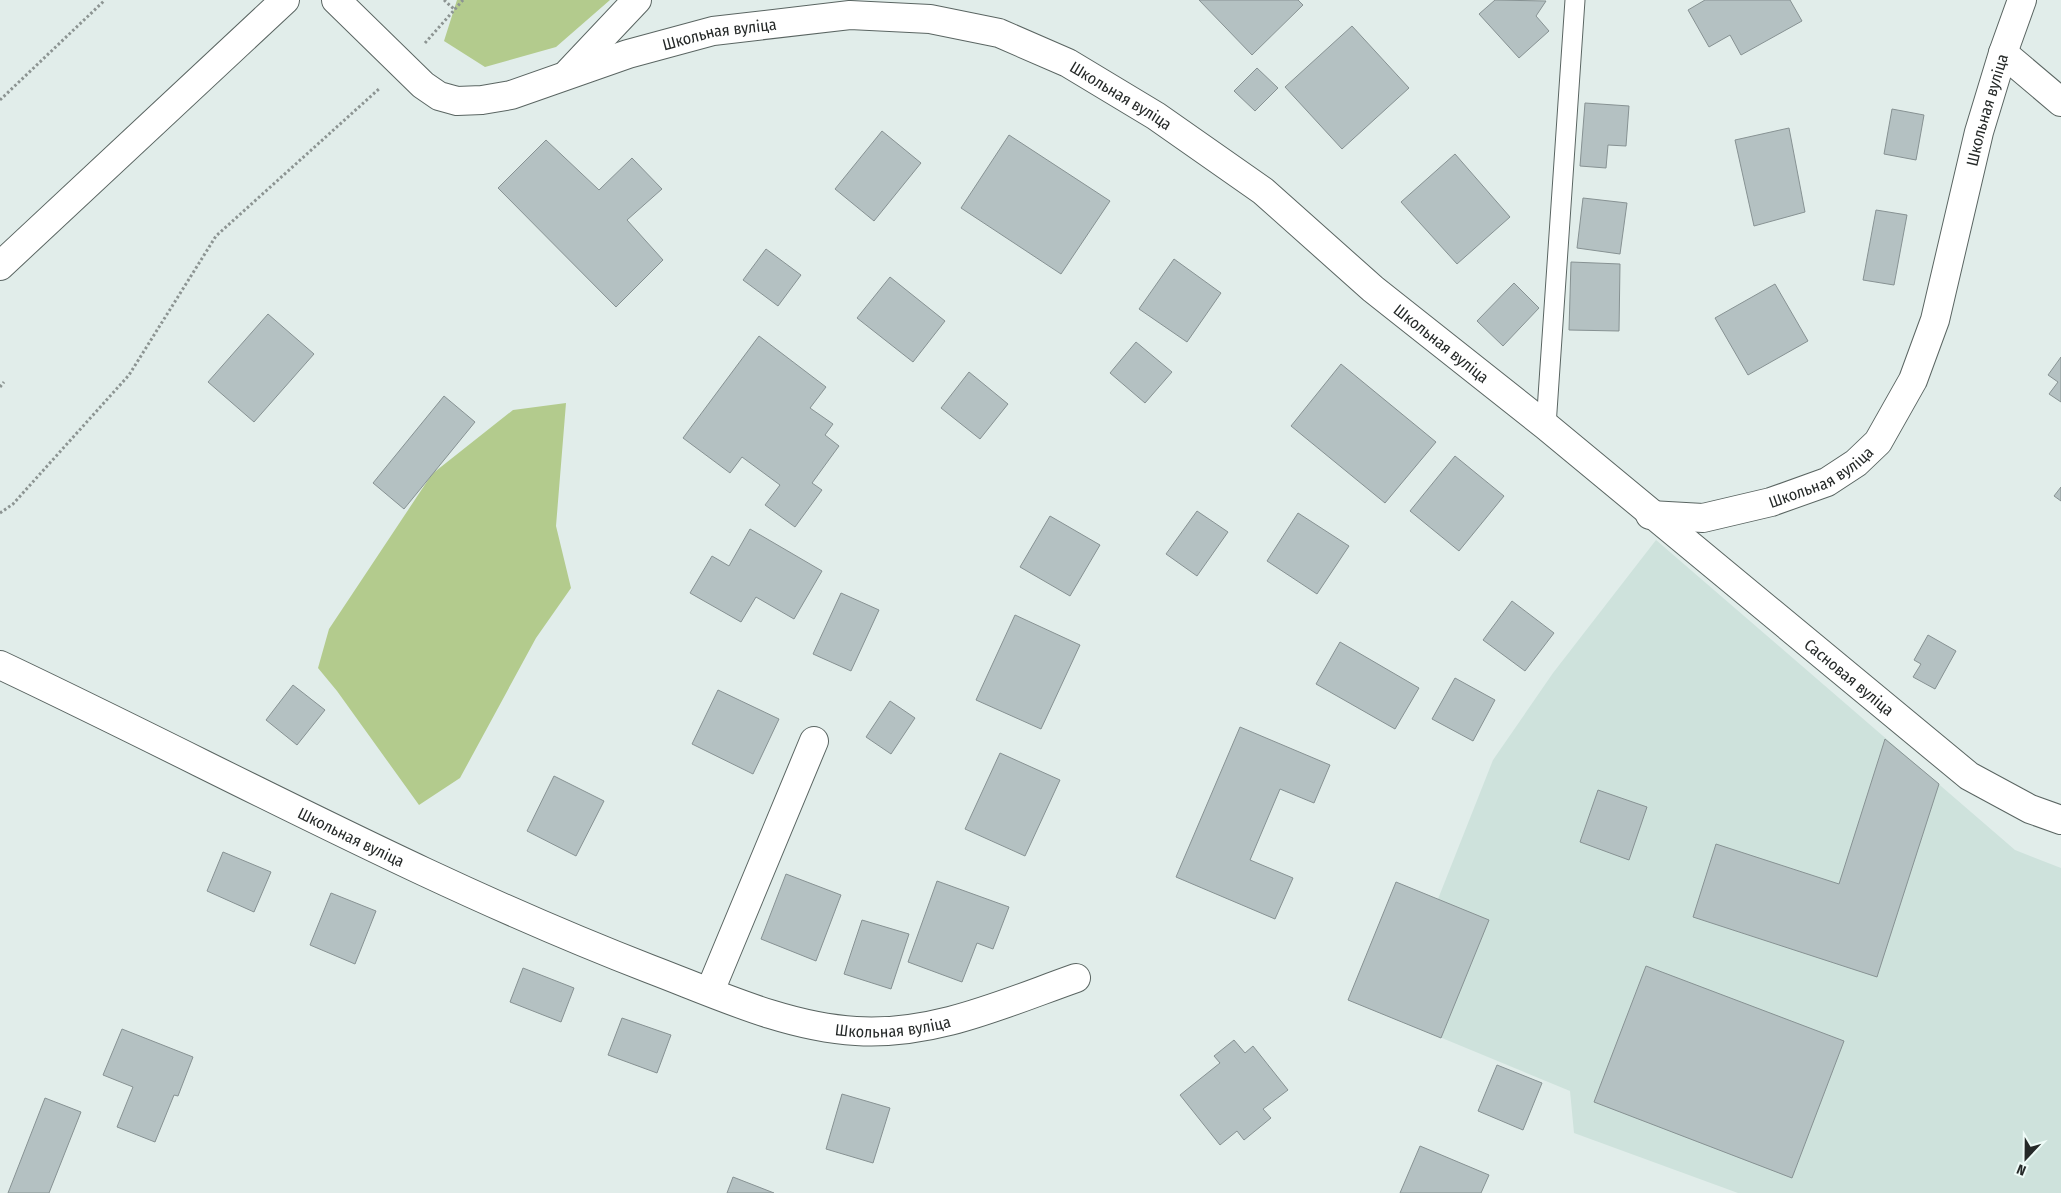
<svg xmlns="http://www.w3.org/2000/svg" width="2061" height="1193" font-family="'Fira Sans Condensed',sans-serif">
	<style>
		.built { fill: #cee2dc }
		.green { fill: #b3cb8d }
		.building { fill: #b4c1c2; stroke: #879293 }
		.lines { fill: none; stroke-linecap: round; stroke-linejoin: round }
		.lane-casing { stroke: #5a6562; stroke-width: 21 }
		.street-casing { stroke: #5a6562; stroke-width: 30 }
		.secondary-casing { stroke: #5a6562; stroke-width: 30 }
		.path { stroke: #8c9492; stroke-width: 3; stroke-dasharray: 2.5 2.5; stroke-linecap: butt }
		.lane { stroke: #fff; stroke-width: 19 }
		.street { stroke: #fff; stroke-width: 28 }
		.secondary { stroke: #fff; stroke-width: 28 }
		.labels { text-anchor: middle; stroke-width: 5; stroke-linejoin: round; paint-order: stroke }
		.street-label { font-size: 16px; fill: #252928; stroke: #eefbf7 }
	</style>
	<rect width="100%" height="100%" fill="#e1edea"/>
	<path class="built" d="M1656,540L2015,850L2061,868V1193H1738L1574,1133L1570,1091L1396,1019L1438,899L1493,760L1553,673Z"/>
	<path class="green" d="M457,0H610L556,47L485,67L444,41Z
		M566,403L556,526L571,588L536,638L460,778L419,805L337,691L318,668L329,629L432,474L513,410Z"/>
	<path class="building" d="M1199,0H1298L1303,5L1252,55Z
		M1495,0L1546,1L1536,16L1549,31L1519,58L1479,14Z
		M1705,0H1790L1802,21L1741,55L1730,35L1709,47L1688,10Z
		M1352,26L1409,88L1342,149L1285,87Z
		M1257,68L1278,88L1255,111L1234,91Z
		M1585,103L1629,106L1626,146L1608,145L1606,168L1580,166Z
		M1892,109L1924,115L1916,160L1884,154Z
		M1789,128L1805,212L1754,226L1735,140Z
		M882,131L921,163L874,221L835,189Z
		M1009,135L1110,201L1061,274L961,208Z
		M546,140L599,190L632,158L662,189L627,220L663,260L616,307L498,188Z
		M1455,154L1510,217L1457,264L1401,202Z
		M1583,198L1627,203L1620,254L1577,248Z
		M1876,210L1907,215L1894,285L1863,280Z
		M766,249L801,275L778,306L743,280Z
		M1174,259L1221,293L1187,342L1139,309Z
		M1571,262L1620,264L1619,331L1569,330Z
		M890,277L945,321L913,362L857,318Z
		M1514,283L1539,308L1503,346L1477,321Z
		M1775,284L1808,341L1748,375L1715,318Z
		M268,314L314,354L254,422L208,382Z
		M759,336L826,387L810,408L833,424L825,435L839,446L812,483L822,490L795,527L765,505L780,485L742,457L730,473L683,438Z
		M1136,342L1172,372L1145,403L1110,373Z
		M2061,357V402L2049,394L2058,382L2048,375Z
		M1341,364L1436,442L1385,503L1291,426Z
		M969,372L1008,404L980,439L941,408Z
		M444,396L475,422L404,509L373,483Z
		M1455,456L1504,496L1459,551L1410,511Z
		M2061,487V501L2054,496Z
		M1197,511L1228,532L1197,576L1166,554Z
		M1298,513L1349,546L1317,594L1267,561Z
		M1050,516L1100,545L1070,596L1020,567Z
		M750,529L822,571L794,619L756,597L741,622L690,593L712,556L729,566Z
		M841,593L879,610L851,671L813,654Z
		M1512,601L1554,633L1525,671L1483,640Z
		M1015,615L1080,645L1041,729L976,700Z
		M1928,635L1956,651L1935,689L1913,677L1921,664L1914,660Z
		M1340,642L1419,688L1395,729L1316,684Z
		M1455,678L1495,700L1473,741L1432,719Z
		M293,685L325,710L297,745L266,720Z
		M718,690L779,719L753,774L692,744Z
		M890,701L915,718L891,754L866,737Z
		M1240,727L1330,765L1314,803L1280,789L1250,860L1293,878L1275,919L1176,877Z
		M1885,739L1939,784L1877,977L1693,917L1716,844L1839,884Z
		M1000,753L1060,780L1025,856L965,829Z
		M554,776L604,801L576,856L527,831Z
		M1598,790L1647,807L1629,860L1580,842Z
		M223,852L271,872L254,912L207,891Z
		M786,874L841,895L816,961L761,939Z
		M937,881L1009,907L993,949L977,943L962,982L908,962Z
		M1396,882L1489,920L1441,1038L1348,1000Z
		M331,893L376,911L355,964L310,945Z
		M862,920L909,934L891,989L844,974Z
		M1646,966L1844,1041L1792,1178L1594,1102Z
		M523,968L574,988L561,1022L510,1002Z
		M622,1018L671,1035L657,1073L608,1055Z
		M122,1029L193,1057L178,1096L174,1095L155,1142L117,1127L133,1087L103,1075Z
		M1234,1040L1245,1053L1253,1046L1288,1090L1263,1109L1271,1118L1244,1140L1237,1131L1220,1145L1180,1095L1220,1063L1214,1056Z
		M1497,1065L1542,1083L1523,1130L1478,1111Z
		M842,1094L890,1108L873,1163L826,1149Z
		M45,1098L81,1112L49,1193H8Z
		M1420,1146L1489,1175L1481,1193H1400Z
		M733,1177L774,1193H727Z"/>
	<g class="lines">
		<g class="lane-casing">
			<path id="lane" d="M1546,426L1575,0"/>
		</g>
		<g class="street-casing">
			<g id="street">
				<path id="s1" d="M336,0L423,85L439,96L457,101L482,100L511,95L628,54L713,31L850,15L930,19L999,33L1068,63L1156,116L1263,191L1373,289L1546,426L1969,776L2030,809L2061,820"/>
				<path d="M2003,53L2061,102"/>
				<path d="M569,72L637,0"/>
				<path id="s2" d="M1650,515L1703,518L1771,502L1827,482L1856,463L1878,442L1913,380L1935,320L1979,132L2003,53L2022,0"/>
				<path id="s3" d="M0,665C216,767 427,883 650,969C716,994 785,1027 856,1031C934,1036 1005,1003 1076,978"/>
				<path d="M710,991L814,741"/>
			</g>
		</g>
		<g class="secondary-casing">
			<path id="secondary" d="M0,266L285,0"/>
		</g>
		<path class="path" d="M444,0L454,9
			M425,43L463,0
			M0,100L105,0
			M0,387L4,382
			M0,513L13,504L129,375L216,236L380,88"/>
		<use href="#lane" class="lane"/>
		<use href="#street" class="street"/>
		<use href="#secondary" class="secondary"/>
	</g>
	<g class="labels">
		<g class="street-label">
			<text dy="6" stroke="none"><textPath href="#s1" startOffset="432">Школьная вуліца</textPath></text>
			<text dy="6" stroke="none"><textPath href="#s1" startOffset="852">Школьная вуліца</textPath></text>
			<text dy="6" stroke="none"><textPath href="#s2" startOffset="599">Школьная вуліца</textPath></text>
			<text dy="6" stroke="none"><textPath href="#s1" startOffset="1258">Школьная вуліца</textPath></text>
			<text dy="6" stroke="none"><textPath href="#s2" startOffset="179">Школьная вуліца</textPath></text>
			<text dy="6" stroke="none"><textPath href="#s1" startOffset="1785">Сасновая вуліца</textPath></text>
			<text dy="6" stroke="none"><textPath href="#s3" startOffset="391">Школьная вуліца</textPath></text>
			<text dy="6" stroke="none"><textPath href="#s3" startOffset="971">Школьная вуліца</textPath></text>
		</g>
	</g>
	<g transform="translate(2026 1158) rotate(202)" stroke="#eefbf7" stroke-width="4" paint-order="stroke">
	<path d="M0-4L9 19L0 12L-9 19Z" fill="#252928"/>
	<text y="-8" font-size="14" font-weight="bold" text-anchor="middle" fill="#252928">N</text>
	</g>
</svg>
